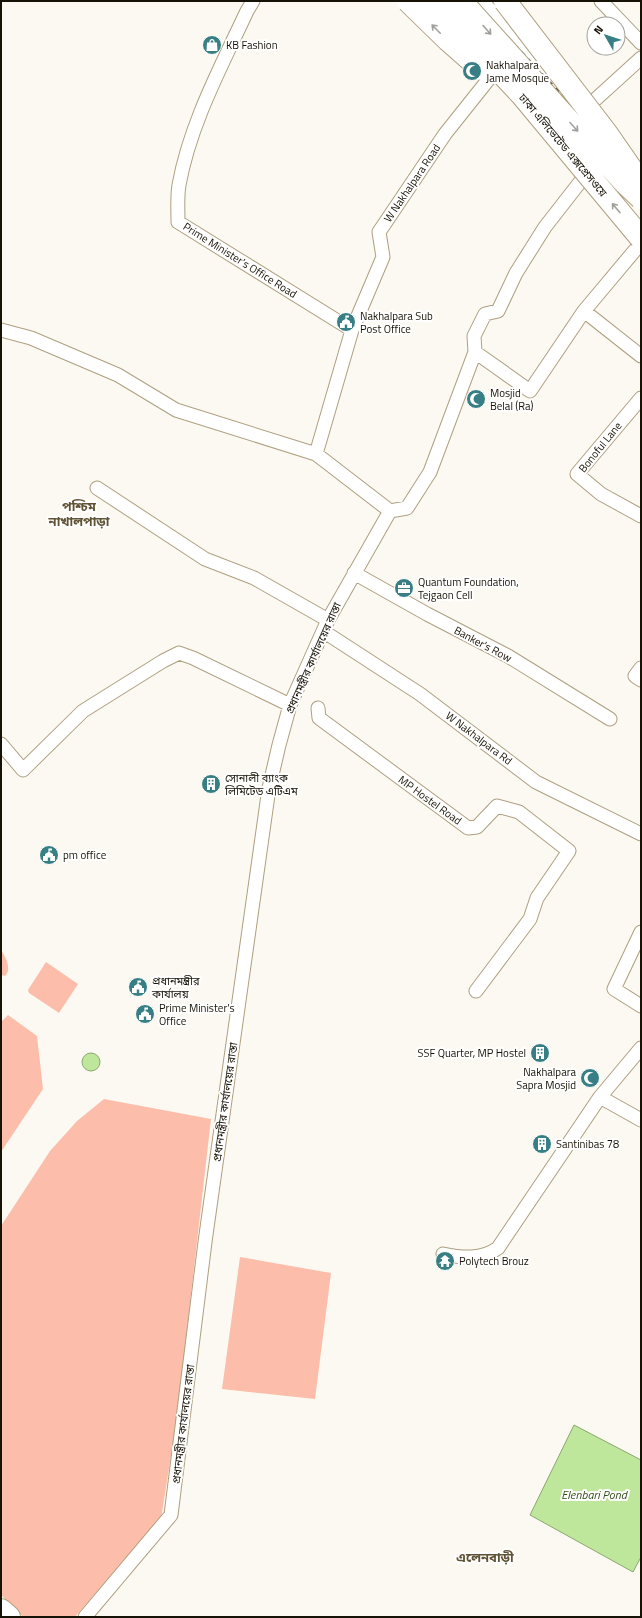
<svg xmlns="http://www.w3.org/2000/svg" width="642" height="1618" font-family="'Titillium Web','Noto Sans Bengali',sans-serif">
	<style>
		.green { fill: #fcbeaa }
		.water { fill: #bee79c; stroke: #8ca76f }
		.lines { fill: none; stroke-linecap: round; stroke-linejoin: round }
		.minor-casing { stroke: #ae9f7f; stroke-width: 15 }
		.trunk-casing { stroke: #ae9f7f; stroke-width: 24 }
		.minor { stroke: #fff; stroke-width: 13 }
		.trunk { stroke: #fff; stroke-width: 22 }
		.tram { stroke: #3b362b; stroke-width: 1 }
		.rail { stroke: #3b362b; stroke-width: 3; stroke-dasharray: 5 5; stroke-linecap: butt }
		.motorway-bridge-casing { stroke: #ae9f7f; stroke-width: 24; stroke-linecap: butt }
		.motorway-bridge { stroke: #fff; stroke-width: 22 }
		.oneway { stroke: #a2a09b }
		.labels { text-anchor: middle; stroke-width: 4; stroke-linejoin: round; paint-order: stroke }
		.poi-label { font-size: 11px; fill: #171206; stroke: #fff; text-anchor: start }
		.street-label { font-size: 11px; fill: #171206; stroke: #fff }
		.water-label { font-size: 12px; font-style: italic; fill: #334d1a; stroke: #fff }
		.quarter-label { font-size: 13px; font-weight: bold; fill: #605335; stroke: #fff }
	</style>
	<rect width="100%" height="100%" fill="#fcf9f2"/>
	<path class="green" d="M1,950C6,957 12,970 5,976L1,975Z
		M46,962L78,984L59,1013L29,993L28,990Z
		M8,1015L37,1036L43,1089L1,1152V1022Z
		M104,1099L211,1119L177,1417L161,1519L75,1617H23L1,1595V1226L50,1151L77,1121Z
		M240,1257L331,1273L315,1399L222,1389Z"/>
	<path class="water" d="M82 1062a9 9 0 1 1 18 0a9 9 0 1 1-18 0Z
		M574,1425L641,1460V1557L633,1572L530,1515Z"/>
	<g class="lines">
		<g class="minor-casing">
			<path id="minor" d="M253,1L247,11C221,67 190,124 179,185C177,197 178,210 178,222L352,330L316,454
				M482,1L546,69
				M601,1L641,43
				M586,108L641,58
				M584,311L641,356
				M1,330L31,338L118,375L176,410L316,454L390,511L407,508L430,472L475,352L474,336L485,314L498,311L516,273L545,227L591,168
				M352,330L383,257L379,232L445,134L496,70
				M475,352L530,391L584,311L641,243
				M641,398L577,474L601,494L641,516
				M97,488L205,559L254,578L328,620
				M354,573L427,614L508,656L610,719
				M323,631L420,694L536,782L641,834
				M641,668L635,676L641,680
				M318,708L319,718L468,828L477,827L497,806L519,812L569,851L537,898L530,919L476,991
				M1,744L23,770L83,711L163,661L179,653L193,658L290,705
				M641,932L614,989L641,1006
				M641,1048L600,1097L641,1120
				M443,1254C462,1258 482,1260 498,1248L600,1097
				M85,1617L171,1515L205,1242L269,788L279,745L290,705L328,620L390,511"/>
		</g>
		<g class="trunk-casing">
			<path id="trunk" d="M1,1610L9,1617"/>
		</g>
		<use href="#minor" class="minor"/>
		<use href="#trunk" class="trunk"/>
		<path class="tram" d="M456,1L641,200"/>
		<path class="rail" d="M473,1L641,180"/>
		<g class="motorway-bridge-casing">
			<path id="motorway-bridge" d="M408,1L448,40L481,69
				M434,1L522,95L641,238
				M461,1L624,182L641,198
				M505,1L607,134L641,183"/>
		</g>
		<use href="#motorway-bridge" class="motorway-bridge"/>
	</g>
	<defs><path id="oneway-shaft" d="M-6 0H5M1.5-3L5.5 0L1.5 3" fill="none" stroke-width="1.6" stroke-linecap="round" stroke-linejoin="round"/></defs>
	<g class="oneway">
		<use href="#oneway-shaft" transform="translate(436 29) rotate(-135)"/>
		<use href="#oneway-shaft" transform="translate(487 30) rotate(48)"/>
		<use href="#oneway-shaft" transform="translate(574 127) rotate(48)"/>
		<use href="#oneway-shaft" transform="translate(616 208) rotate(-130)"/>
	</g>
	<defs>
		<g id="shop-disc" transform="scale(1)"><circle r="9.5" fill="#377f84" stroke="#fff"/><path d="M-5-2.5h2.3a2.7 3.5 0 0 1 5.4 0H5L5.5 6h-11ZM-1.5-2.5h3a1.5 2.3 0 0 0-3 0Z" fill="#fff"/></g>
		<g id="mosque-disc" transform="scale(1)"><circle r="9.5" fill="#377f84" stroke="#fff"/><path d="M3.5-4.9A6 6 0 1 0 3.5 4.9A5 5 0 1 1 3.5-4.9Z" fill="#fff"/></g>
		<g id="civic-disc" transform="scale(1)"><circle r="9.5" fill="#377f84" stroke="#fff"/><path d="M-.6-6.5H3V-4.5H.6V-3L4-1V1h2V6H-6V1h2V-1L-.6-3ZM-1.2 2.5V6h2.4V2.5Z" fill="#fff"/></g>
		<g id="office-disc" transform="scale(1)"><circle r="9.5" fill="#377f84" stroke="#fff"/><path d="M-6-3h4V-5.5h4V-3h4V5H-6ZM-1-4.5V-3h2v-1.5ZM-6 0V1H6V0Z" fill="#fff"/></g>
		<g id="building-disc" transform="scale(1)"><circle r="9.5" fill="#377f84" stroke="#fff"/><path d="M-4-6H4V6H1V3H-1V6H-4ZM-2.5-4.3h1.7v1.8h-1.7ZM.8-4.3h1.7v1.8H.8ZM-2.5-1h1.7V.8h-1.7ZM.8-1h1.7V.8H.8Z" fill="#fff"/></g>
		<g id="temple-disc" transform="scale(1)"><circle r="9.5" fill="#377f84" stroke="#fff"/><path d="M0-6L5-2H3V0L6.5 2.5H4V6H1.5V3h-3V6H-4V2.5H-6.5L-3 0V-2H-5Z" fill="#fff"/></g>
	</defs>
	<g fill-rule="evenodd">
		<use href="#shop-disc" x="212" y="45"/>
		<use href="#mosque-disc" x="472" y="71"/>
		<use href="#civic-disc" x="346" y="322"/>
		<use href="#mosque-disc" x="476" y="399"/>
		<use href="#office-disc" x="404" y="588"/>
		<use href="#building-disc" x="211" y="784"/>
		<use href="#civic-disc" x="49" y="855"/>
		<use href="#civic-disc" x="138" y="987"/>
		<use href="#civic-disc" x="145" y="1014"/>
		<use href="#building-disc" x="540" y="1053"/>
		<use href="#mosque-disc" x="590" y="1078"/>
		<use href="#building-disc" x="542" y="1144"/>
		<use href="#temple-disc" x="445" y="1261"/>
	</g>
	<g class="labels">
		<g class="poi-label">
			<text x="226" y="49">KB Fashion</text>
			<text x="486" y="69">Nakhalpara<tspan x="486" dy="13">Jame Mosque</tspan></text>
			<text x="360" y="320">Nakhalpara Sub<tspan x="360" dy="13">Post Office</tspan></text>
			<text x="490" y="397">Mosjid<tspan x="490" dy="13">Belal (Ra)</tspan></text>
			<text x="418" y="586">Quantum Foundation,<tspan x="418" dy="13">Tejgaon Cell</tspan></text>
			<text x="225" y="782">সোনালী ব্যাংক<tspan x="225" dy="13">লিমিটেড এটিএম</tspan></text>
			<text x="63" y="859">pm office</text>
			<text x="152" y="985">প্রধানমন্ত্রীর<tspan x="152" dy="13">কার্যালয়</tspan></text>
			<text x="159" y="1012">Prime Minister's<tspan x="159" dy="13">Office</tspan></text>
			<text x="526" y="1057" text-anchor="end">SSF Quarter, MP Hostel</text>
			<text x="576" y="1076" text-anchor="end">Nakhalpara<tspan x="576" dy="13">Sapra Mosjid</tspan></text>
			<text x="556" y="1148">Santinibas 78</text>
			<text x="459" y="1265">Polytech Brouz</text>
		</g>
		<g class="street-label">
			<text transform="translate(563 145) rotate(50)" y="4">ঢাকা এলিভেটেড এক্সপ্রেসওয়ে</text>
			<text transform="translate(412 183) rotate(-56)" y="4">W Nakhalpara Road</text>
			<text transform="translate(240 260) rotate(32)" y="4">Prime Minister's Office Road</text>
			<text transform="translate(600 447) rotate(-51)" y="4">Bonoful Lane</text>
			<text transform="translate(483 644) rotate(28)" y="4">Banker's Row</text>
			<text transform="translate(313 658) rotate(-66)" y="4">প্রধানমন্ত্রীর কার্যালয়ের রাস্তা</text>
			<text transform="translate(479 738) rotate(37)" y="4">W Nakhalpara Rd</text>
			<text transform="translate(430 800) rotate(36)" y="4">MP Hostel Road</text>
			<text transform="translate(225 1102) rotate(-82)" y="4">প্রধানমন্ত্রীর কার্যালয়ের রাস্তা</text>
			<text transform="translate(183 1424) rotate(-83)" y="4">প্রধানমন্ত্রীর কার্যালয়ের রাস্তা</text>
		</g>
		<g class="water-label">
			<text x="594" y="1499">Elenbari Pond</text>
		</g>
		<g class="quarter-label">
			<text x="79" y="511">পশ্চিম<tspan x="79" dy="15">নাখালপাড়া</tspan></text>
			<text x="485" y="1562">এলেনবাড়ী</text>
		</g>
	</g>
	<rect width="642" height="1618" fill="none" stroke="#171206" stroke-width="4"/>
	<g transform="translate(606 36) rotate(309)"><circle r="19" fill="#ffffff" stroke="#a2a09b"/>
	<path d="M0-3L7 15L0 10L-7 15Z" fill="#377f84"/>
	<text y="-6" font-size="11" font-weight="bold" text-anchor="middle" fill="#171206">N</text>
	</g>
</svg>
